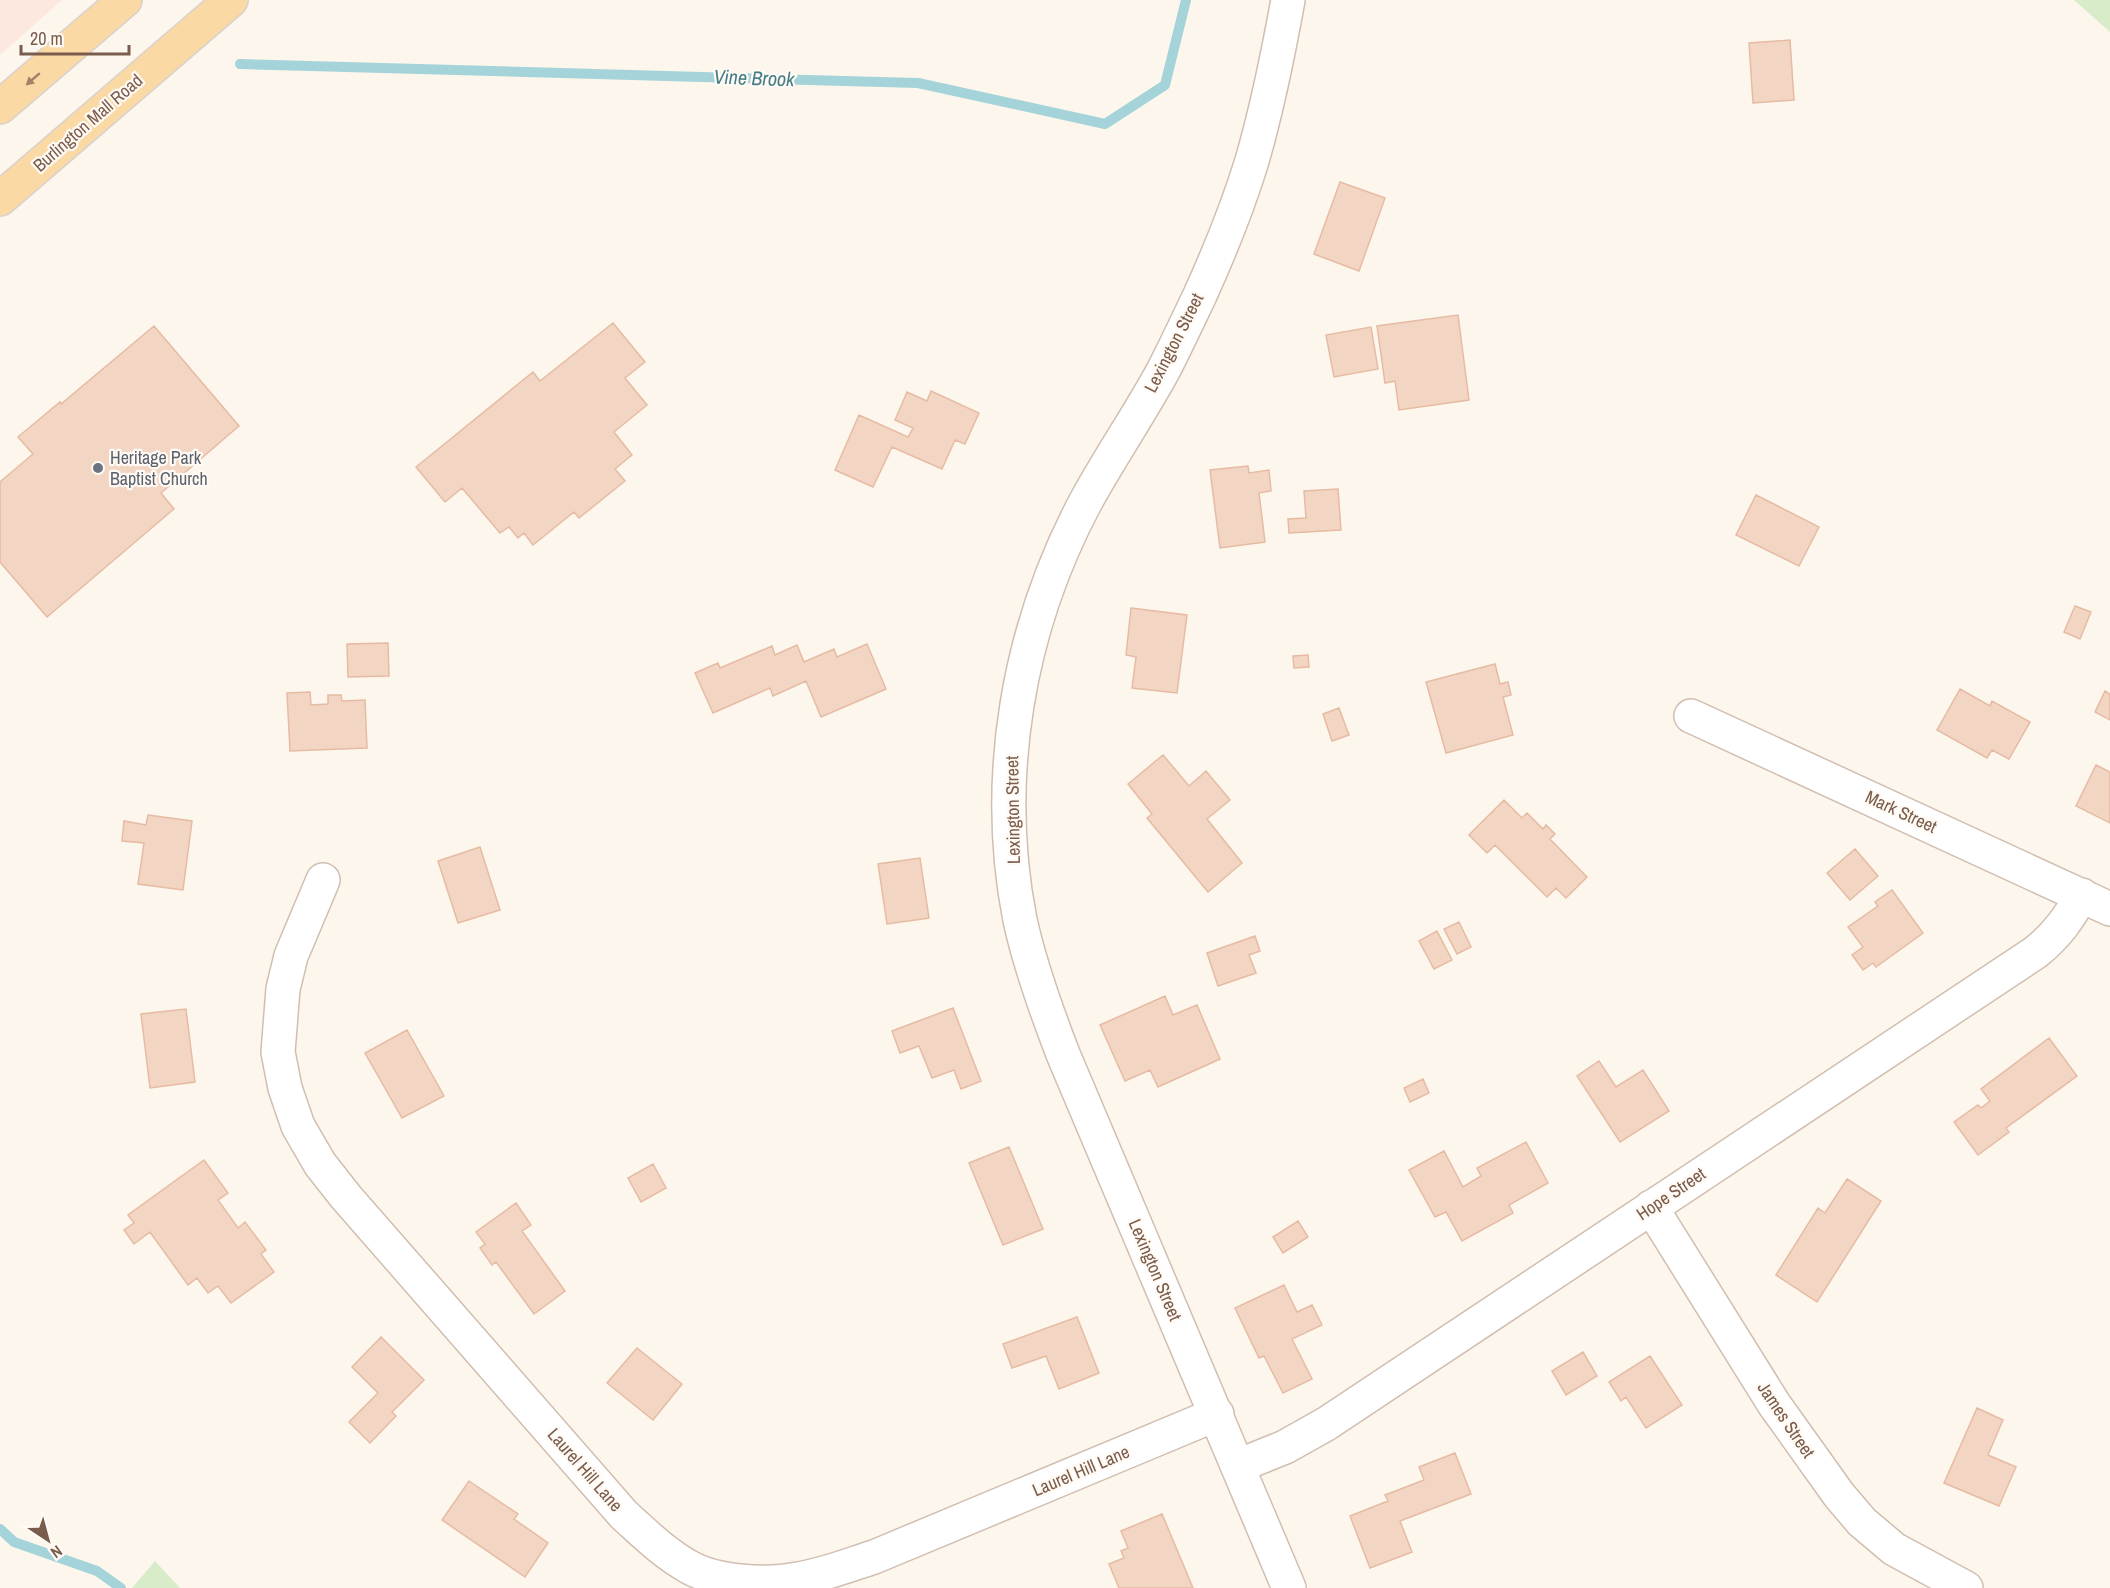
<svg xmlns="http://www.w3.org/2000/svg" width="2110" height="1588" font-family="'Archivo Narrow',sans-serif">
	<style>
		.commercial { fill: #fde8e0 }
		.park { fill: #d8ecc9 }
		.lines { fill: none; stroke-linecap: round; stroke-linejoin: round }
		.stream { stroke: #a5d3da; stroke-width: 10 }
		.building { fill: #f3d5c3; stroke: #e6bba3; stroke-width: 1.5 }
		.minor-casing { stroke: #d1beb0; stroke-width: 36 }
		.major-casing { stroke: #dad1cd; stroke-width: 36 }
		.minor { stroke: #fff; stroke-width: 33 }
		.major { stroke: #fbd9a5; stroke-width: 33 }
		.oneway { fill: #a18267 }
		.worship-dot { fill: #6b7280; stroke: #fffaf3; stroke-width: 2 }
		.labels { text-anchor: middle; stroke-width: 4.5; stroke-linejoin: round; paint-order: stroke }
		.street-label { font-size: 18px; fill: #7a5c4d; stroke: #fffaf3 }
		.worship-label { font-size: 18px; fill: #5b616d; stroke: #fffaf3; text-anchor: start }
		.water-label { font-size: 20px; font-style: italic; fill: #437c86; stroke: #fffaf3 }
	</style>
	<rect width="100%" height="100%" fill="#fdf6ec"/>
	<path class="commercial" d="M0,0H62L0,55Z"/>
	<path class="park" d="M2074,0H2110V32Z
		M155,1561L180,1588H132Z"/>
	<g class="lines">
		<path class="stream" d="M240,64L918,83L1105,124L1165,85L1186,0
			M0,1529L14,1542L97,1571L121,1588"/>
	</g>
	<path class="building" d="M1790,40L1794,100L1753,103L1749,43Z
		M1340,182L1385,198L1359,271L1314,254Z
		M1458,315L1469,400L1399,410L1395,381L1385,383L1377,326Z
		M613,323L645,362L625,378L647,405L614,432L632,455L615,469L625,481L579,518L574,512L533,545L524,533L518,538L509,527L500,533L462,488L445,502L416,467L533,372L540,381Z
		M154,326L239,426L161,493L174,509L47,617L0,562V482L33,454L18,437L60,402L61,404Z
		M1371,327L1378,369L1334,377L1326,335Z
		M931,391L979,413L965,444L955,440L942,469L892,447L873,487L835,470L859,415L908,437L913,428L895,420L907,392L927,401Z
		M1248,466L1249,473L1269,470L1271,491L1259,493L1265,542L1220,548L1210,470Z
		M1338,489L1341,530L1289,533L1288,519L1306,518L1304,491Z
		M1756,495L1819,527L1799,566L1736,535Z
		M2075,606L2091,612L2080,639L2064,632Z
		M1131,608L1187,615L1177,693L1132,688L1136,657L1126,655Z
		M388,643L389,676L348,677L347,644Z
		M867,644L886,689L821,717L806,681L773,696L770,688L713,713L695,673L718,663L720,668L772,646L775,655L797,645L804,662L834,649L837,657Z
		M1308,655L1309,667L1294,668L1293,656Z
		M1495,664L1500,684L1508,682L1511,695L1503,697L1513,735L1446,753L1426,682Z
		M1960,689L1990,706L1992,701L2030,722L2009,759L1992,750L1987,758L1937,730Z
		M2105,691L2110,694V720L2095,712Z
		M310,692L311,705L328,704V695H341L342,701L365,700L367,748L290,751L287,693Z
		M1339,708L1349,735L1332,741L1323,714Z
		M1163,755L1189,786L1206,771L1230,800L1207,819L1242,863L1208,892L1147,818L1152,814L1128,784Z
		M2096,765L2110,772V823L2076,806Z
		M1504,800L1522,818L1527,813L1543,829L1546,825L1555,834L1550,839L1587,877L1566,898L1556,888L1547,897L1495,845L1487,853L1469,835Z
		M148,815L192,821L183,890L138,884L144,843L122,841L124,821L146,825Z
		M480,847L500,910L458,923L438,861Z
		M1855,849L1878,876L1850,900L1827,873Z
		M920,858L929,918L887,924L878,864Z
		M1892,890L1923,933L1876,967L1873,963L1863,970L1852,955L1863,947L1848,927L1878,906L1875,902Z
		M1459,922L1471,947L1457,954L1444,929Z
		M1437,931L1452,960L1434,969L1419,941Z
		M1255,936L1260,951L1249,955L1256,973L1218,986L1207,953Z
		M1165,996L1173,1015L1197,1005L1220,1059L1158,1087L1150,1070L1125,1081L1100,1025Z
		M953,1008L981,1081L961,1089L954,1070L932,1078L919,1046L900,1053L892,1031Z
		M186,1009L195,1082L150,1088L141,1014Z
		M407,1030L444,1096L402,1118L365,1053Z
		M2049,1038L2077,1076L2006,1128L2009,1132L1978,1155L1954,1122L1978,1105L1981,1108L1990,1101L1981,1089Z
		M1599,1061L1616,1087L1643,1070L1669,1111L1620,1142L1577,1076Z
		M1423,1079L1429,1093L1410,1102L1404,1088Z
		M1526,1142L1548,1183L1509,1205L1513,1213L1462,1241L1446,1212L1435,1217L1409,1170L1444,1151L1463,1187L1481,1176L1477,1168Z
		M1009,1147L1043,1229L1003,1245L969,1163Z
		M204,1160L228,1193L218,1200L238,1228L245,1222L266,1250L261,1254L274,1272L231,1303L218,1286L208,1293L197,1278L188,1285L150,1232L134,1244L124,1230L134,1223L128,1215Z
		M653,1164L666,1188L641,1202L628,1178Z
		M1847,1179L1881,1201L1817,1302L1776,1275L1818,1208L1825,1213Z
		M516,1203L531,1225L522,1231L565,1291L534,1314L496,1262L492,1265L480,1248L485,1244L476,1232Z
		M1298,1221L1308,1237L1283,1253L1273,1237Z
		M1284,1285L1297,1312L1312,1305L1322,1325L1292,1339L1312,1379L1283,1393L1264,1356L1259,1358L1235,1308Z
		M1077,1317L1099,1373L1059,1389L1046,1356L1012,1368L1003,1344Z
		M381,1337L424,1380L392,1412L396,1416L370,1443L349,1422L378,1393L352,1367Z
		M637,1348L682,1384L653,1420L607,1383Z
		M1583,1352L1597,1376L1566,1395L1552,1371Z
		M1650,1356L1682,1405L1646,1428L1626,1397L1621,1401L1609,1382Z
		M1977,1408L2003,1420L1988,1455L2016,1467L1999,1506L1944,1483Z
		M1455,1453L1471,1494L1400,1521L1412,1552L1370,1568L1350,1516L1388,1501L1385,1495L1424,1480L1419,1467Z
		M469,1481L518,1514L514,1519L548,1543L525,1577L442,1520Z
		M1162,1514L1193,1588H1119L1109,1564L1124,1558L1121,1551L1128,1548L1121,1531Z"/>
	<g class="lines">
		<g class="minor-casing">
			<path id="minor" d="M1288,0C1278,55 1267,110 1251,164C1237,209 1219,253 1200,295C1188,320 1176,346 1163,371C1139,415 1110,457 1086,501C1018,628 992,778 1020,920C1030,966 1046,1010 1063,1054L1289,1588
				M1691,716L2110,909
				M323,880L291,956L283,989L278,1052L285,1088L298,1126L320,1164L346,1197L624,1515C645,1534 664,1553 689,1567C717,1583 767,1585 798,1579C824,1575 849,1565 874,1557L1217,1414
				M1651,1207L1774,1404L1839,1495L1862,1522L1894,1549L1966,1588
				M1238,1466L1285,1447L1326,1424L2036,952C2058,934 2068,919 2082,895"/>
		</g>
		<g class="major-casing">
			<path id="major" d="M0,107L125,0
				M0,199L231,0"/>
		</g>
		<use href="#minor" class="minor"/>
		<use href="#major" class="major"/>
	</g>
	<defs><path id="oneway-solid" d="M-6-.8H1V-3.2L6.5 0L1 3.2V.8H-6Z" transform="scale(1.5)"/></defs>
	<use class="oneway" href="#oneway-solid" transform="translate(33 79) rotate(139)"/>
	<circle class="worship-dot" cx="98" cy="468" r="6"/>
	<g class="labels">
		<g class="street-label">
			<text transform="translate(88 123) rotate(-41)" y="6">Burlington Mall Road</text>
			<text transform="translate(1174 343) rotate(-63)" y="6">Lexington Street</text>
			<text transform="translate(1013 810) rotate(-91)" y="6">Lexington Street</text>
			<text transform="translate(1901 812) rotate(25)" y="6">Mark Street</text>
			<text transform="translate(1671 1194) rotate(-34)" y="6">Hope Street</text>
			<text transform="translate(1155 1270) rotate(67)" y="6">Lexington Street</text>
			<text transform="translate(1786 1420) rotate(56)" y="6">James Street</text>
			<text transform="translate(585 1470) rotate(49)" y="6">Laurel Hill Lane</text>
			<text transform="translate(1081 1471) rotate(-23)" y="6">Laurel Hill Lane</text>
		</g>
		<g class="worship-label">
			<text x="110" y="464">Heritage Park<tspan x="110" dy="21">Baptist Church</tspan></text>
		</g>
		<g class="water-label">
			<text transform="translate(754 78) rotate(2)" y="7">Vine Brook</text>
		</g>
	</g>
	<g transform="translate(48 1540) rotate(144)" stroke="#fffaf3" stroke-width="4.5" paint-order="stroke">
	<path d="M0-4.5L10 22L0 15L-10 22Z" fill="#7a5c4d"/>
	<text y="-9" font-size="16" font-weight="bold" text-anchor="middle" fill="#7a5c4d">N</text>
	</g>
	<path d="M21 45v9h108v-9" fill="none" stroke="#7a5c4d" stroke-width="3"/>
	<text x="30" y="45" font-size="18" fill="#7a5c4d" stroke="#fffaf3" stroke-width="4.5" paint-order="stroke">20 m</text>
</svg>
